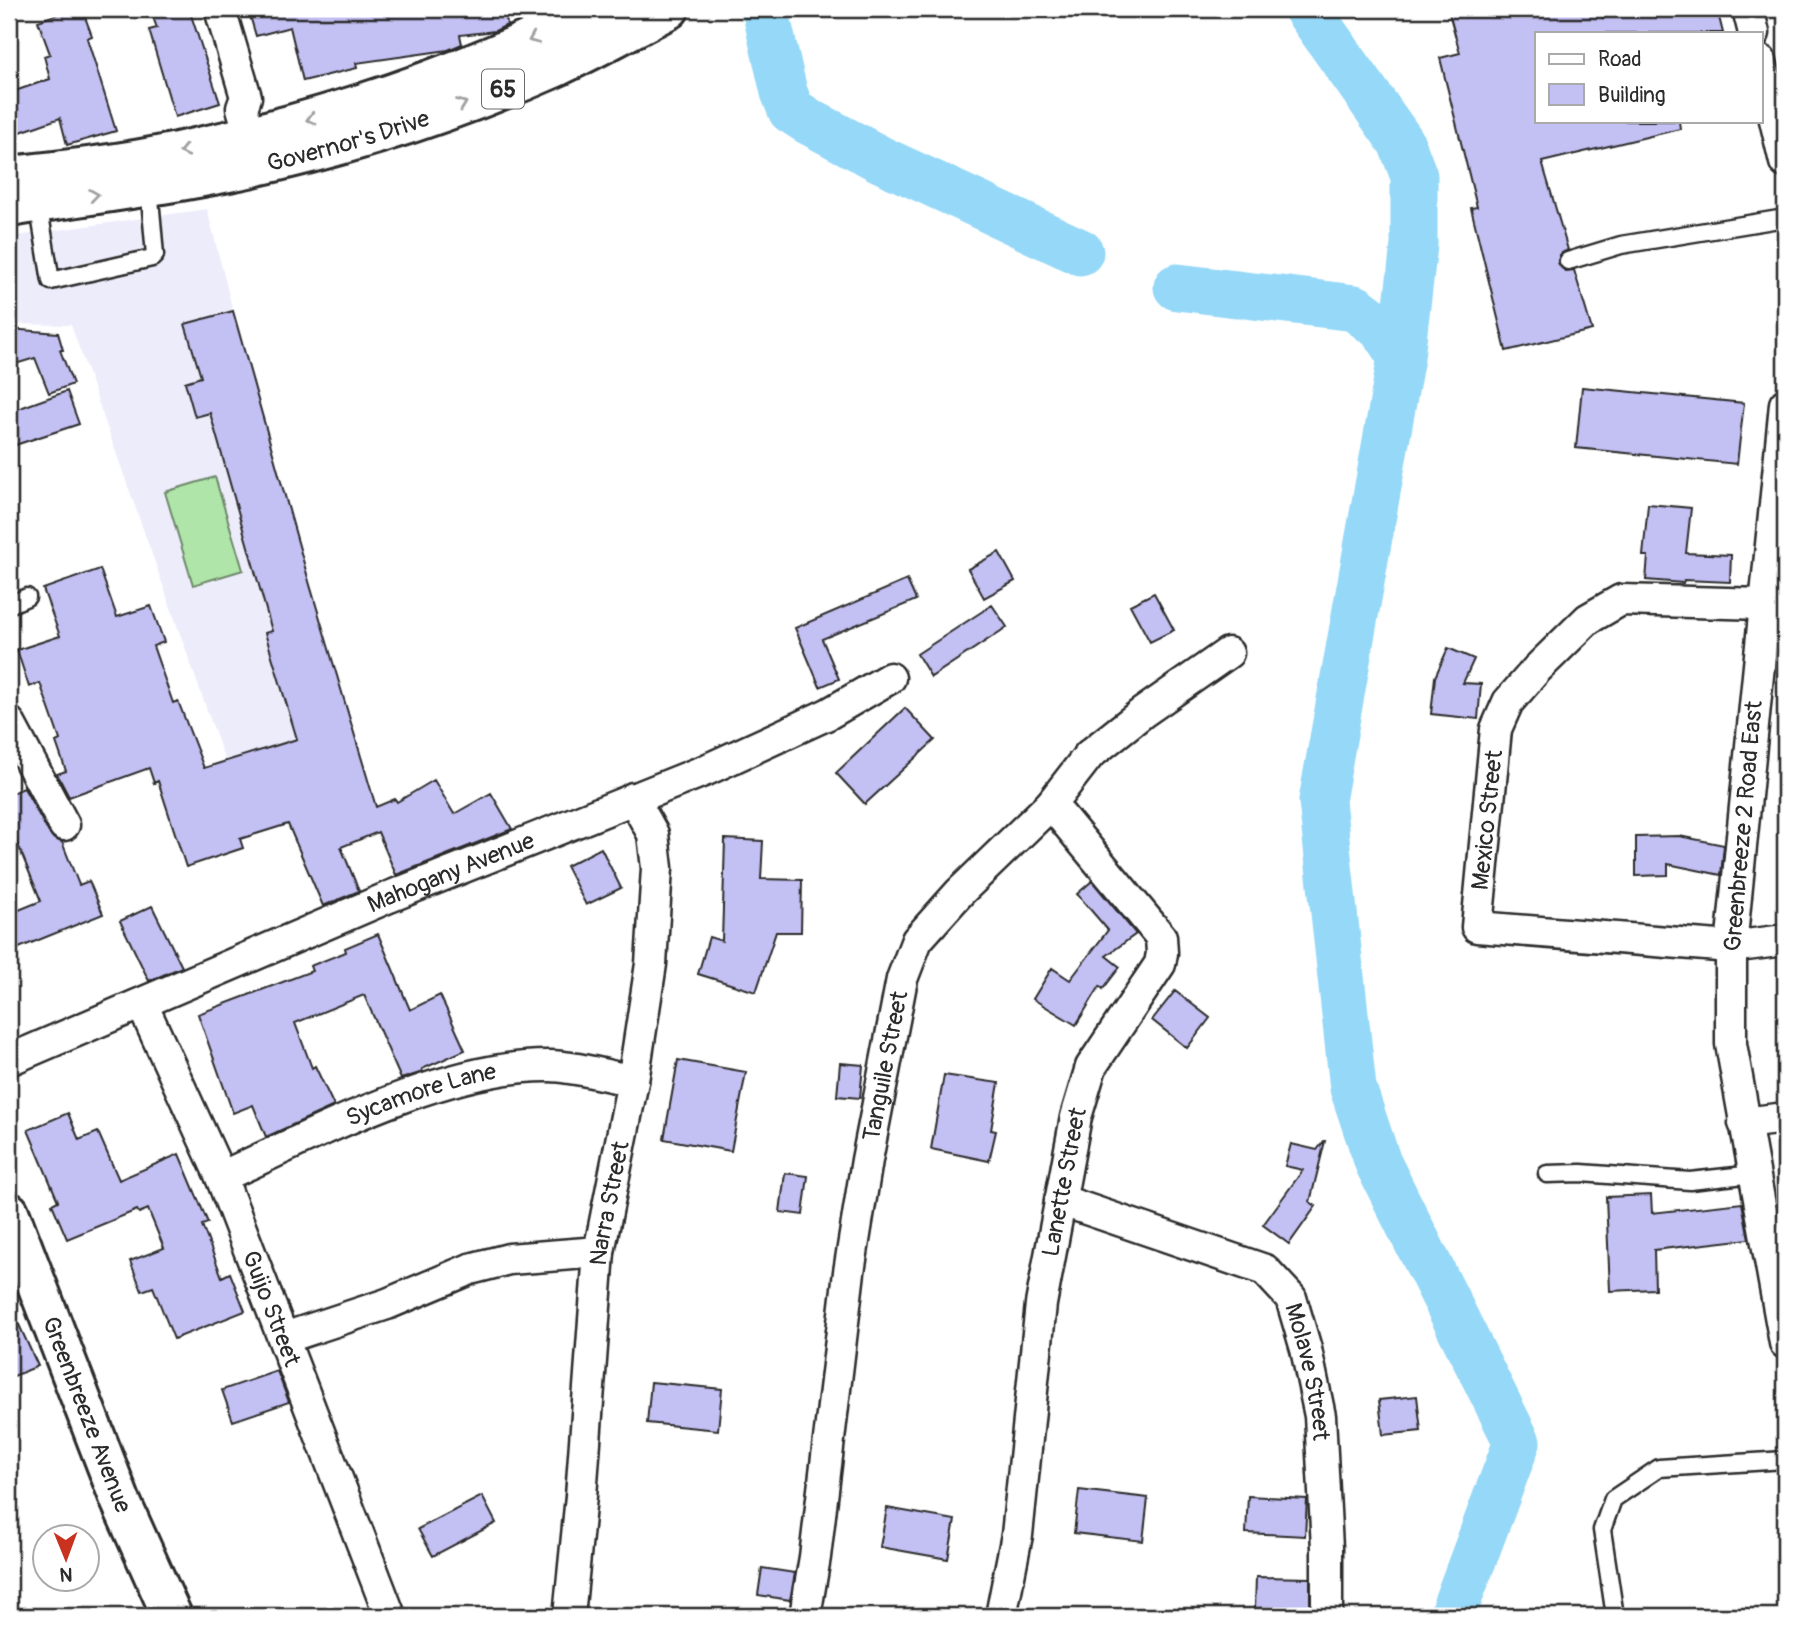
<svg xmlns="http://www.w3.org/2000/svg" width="1794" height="1625" font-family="Pangolin,sans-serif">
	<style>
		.built { fill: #edecfb }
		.green { fill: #afe5a8; stroke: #6d886a; stroke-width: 2 }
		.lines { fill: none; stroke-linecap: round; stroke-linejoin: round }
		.river { stroke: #95d8f7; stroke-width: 47 }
		.building { fill: #c3c0f3; stroke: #2b2b2b; stroke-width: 2 }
		.lane-casing { stroke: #2b2b2b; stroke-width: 21 }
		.street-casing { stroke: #2b2b2b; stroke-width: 35 }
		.secondary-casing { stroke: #2b2b2b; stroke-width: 44 }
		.primary-casing { stroke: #2b2b2b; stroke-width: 44 }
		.lane { stroke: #fff; stroke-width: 16 }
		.street { stroke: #fff; stroke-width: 30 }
		.secondary { stroke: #fff; stroke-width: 38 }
		.primary { stroke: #fff; stroke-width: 38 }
		.oneway { stroke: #a0a0a0 }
		.labels { text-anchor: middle; stroke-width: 5; stroke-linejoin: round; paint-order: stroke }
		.shield { fill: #fff; stroke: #6b6b6b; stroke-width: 2 }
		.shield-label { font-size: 23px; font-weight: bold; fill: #2b2b2b }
		.street-label { font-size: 24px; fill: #2b2b2b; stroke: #fff }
	</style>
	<rect width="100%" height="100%" fill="#fff"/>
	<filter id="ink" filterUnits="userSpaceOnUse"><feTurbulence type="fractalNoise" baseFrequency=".0143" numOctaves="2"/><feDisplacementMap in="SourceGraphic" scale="14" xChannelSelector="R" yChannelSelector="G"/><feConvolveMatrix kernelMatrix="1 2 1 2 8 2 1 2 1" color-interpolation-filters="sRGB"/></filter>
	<g filter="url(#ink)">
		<path class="built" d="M207,209L233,311L320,617L374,800L249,837L225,761L71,325L9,324V237Z"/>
		<path class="green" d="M215,477L243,570L193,585L165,492Z"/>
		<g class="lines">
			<path class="river" d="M765,9L784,92L791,110L808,121L880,159L1080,252
				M1307,9L1401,142L1414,176V245L1401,357L1322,801L1353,1088L1378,1163L1517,1442L1452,1616
				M1177,287L1355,308L1382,328L1401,357"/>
		</g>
		<path class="building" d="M82,9L92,36L87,38L116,131L67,145L60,118L9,136V93L50,79L44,56L50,54L38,21L61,13L62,15Z
			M150,9H189L220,103L175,117L149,30L157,28Z
			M248,9H505L507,25L495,31L460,35L462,44L448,50L356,63L357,68L303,81L290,27L256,36Z
			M1448,9H1602L1603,18L1640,9H1717L1723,33H1537V121H1679L1680,129L1542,162L1568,250L1560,254L1558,263L1565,271L1574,270L1592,330L1506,351L1471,208L1477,207L1440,58L1460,53Z
			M233,311L310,585L376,807L395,799L397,802L434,780L454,814L491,793L512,829L396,875L378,832L341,847L359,891L323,906L288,824L240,839L243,848L186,867L158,781L154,783L149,768L69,797L57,774L66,771L56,742L60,740L40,683L29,687L17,650L60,636L43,589L100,569L117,617L151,606L164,642L153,646L173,703L178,701L204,768L297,739L265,633L272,631L210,413L195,417L185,382L201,377L185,324Z
			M9,329L58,333L63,350H60L73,384L49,393L35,358L9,366Z
			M1582,387L1744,403L1737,464L1576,448Z
			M67,391L79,424L9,447V412Z
			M1648,504L1691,508L1686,553L1731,555L1730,582L1684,580L1683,583L1646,580L1648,556H1643Z
			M999,552L1015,581L984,598L968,569Z
			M907,580L916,600L822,639L839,679L820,687L795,628Z
			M1154,593L1174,630L1150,642L1130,605Z
			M992,605L1007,627L931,677L917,654Z
			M1448,648L1474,659L1463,683L1481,684L1478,719L1431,714L1435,677Z
			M905,708L935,740L865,804L836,773Z
			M24,788L49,833L54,839L62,842L79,885L89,881L103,914L9,952V914L41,901L9,823V794Z
			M1679,836L1724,845L1721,875L1668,864V875L1636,876V837Z
			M725,839L763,841L761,879L802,880L801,932H776L756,992L698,974L709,937L722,941Z
			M601,848L621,888L586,905L566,866Z
			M1092,881L1136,934L1106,956L1120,967L1103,989L1100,986L1076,1025L1033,999L1052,968L1070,980L1108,930L1077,894Z
			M152,906L182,967L149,981L120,921Z
			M378,934L410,1010L440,995L465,1050L422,1069L423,1072L401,1079L364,995L295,1023L312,1068L315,1066L334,1106L266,1137L253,1105L233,1113L198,1014L312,971L310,966L346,952L345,948Z
			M1175,991L1210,1018L1187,1048L1152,1020Z
			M678,1060L746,1072L731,1151L664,1139Z
			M840,1063L863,1065L860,1098L837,1096Z
			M944,1075L999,1083L991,1130L996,1131L989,1161L931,1149Z
			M68,1113L79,1140L98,1132L119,1180L179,1154L208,1223L202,1225L222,1277L230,1273L245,1311L174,1339L153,1287L142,1291L130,1261L164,1248L148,1209L139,1213L137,1210L67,1239L52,1204L58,1201L28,1130Z
			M1324,1141H1325L1310,1202L1316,1206L1289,1244L1263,1225L1303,1170L1285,1166L1291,1144L1317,1150Z
			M785,1173L808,1176L803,1215L780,1212Z
			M1651,1195L1652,1213L1742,1203L1749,1239L1654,1250L1655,1289L1610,1291L1606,1197Z
			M9,1303L38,1366L9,1378Z
			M277,1371L289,1402L233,1421L222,1390Z
			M651,1382L722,1389L718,1430L647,1423Z
			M1417,1396L1421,1431L1383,1435L1379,1400Z
			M1079,1490L1148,1498L1143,1541L1074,1533Z
			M482,1496L496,1523L433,1556L418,1529Z
			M1248,1496L1307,1499L1305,1536L1246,1533Z
			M887,1508L955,1520L948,1559L880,1547Z
			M762,1568L795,1573L790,1600L758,1595Z
			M1256,1577L1310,1578V1609L1255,1608Z"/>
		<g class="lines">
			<g class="lane-casing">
				<path id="lane" d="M38,203L51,281L152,258L155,255L149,187
					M1568,261L1621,245L1785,218
					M9,605L27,597
					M1547,1174L1581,1173L1690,1181L1754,1174
					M1615,1616L1602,1530L1613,1499L1659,1468L1785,1460"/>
			</g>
			<g class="street-casing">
				<g id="street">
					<path d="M220,9L246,97L242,108L256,156"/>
					<path d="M1748,9L1754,33"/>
					<path d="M1761,61L1785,162"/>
					<path d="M1785,404L1731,947V1044L1785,1343"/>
					<path d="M1763,604L1621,600L1588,619L1537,669L1508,702L1496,729L1477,927L1731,947L1785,940"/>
					<path d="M9,722L64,825"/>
					<path id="s1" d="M142,1004L221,1177L390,1616"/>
					<path id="s2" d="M9,1060L389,897L706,770L828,714L890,678"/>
					<path d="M1744,1123L1785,1118"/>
					<path id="s3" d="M221,1177C315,1134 445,1065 549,1066C573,1066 608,1076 633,1081"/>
					<path id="s4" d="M1060,1200L1265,1270L1291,1298L1306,1349L1320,1416L1327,1548V1616"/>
					<path d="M284,1338L387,1304L470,1269L509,1259L599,1252"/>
					<path id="s5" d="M569,1616L581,1496L599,1252L633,1081L651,964L657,868L653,834L633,798"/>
					<path id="s6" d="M805,1616L815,1557L849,1272L867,1160L902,979L917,940L960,892L1051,804L1089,755L1142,713L1228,653"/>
					<path id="s7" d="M1001,1616L1017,1535L1041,1304L1076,1117L1091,1067L1160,964L1162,953L1161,937L1051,804"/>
				</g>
			</g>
			<g class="secondary-casing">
				<g id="secondary">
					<path id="s8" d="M9,1212L120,1500L172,1616"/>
				</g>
			</g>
			<g class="primary-casing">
				<g id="primary">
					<path d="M9,176C65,170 122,164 177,152C321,122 463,75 594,9"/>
					<path id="s9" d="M9,207C82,196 156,187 229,172C341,149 452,113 556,67C595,49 632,28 669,9"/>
				</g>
			</g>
			<use href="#lane" class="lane"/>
			<use href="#street" class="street"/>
			<use href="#secondary" class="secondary"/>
			<use href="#primary" class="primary"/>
		</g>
		<defs><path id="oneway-chevron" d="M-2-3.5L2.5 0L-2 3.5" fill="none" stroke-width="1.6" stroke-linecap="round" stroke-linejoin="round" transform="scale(1.75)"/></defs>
		<g class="oneway">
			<use href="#oneway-chevron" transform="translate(533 39) rotate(157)"/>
			<use href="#oneway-chevron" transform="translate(462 104) rotate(-21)"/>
			<use href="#oneway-chevron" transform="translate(311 119) rotate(165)"/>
			<use href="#oneway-chevron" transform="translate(184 151) rotate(167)"/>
			<use href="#oneway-chevron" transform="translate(94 195) rotate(-8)"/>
		</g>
	</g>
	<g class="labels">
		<rect class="shield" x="482" y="69.5" width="42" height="39" rx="5"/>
		<g class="shield-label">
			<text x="503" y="97">65</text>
		</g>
		<g class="street-label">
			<text dy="8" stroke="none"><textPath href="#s9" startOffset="346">Governor's Drive</textPath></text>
			<text transform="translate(1487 820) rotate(-84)" y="8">Mexico Street</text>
			<text transform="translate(1743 826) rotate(-85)" y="8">Greenbreeze 2 Road East</text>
			<text dy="8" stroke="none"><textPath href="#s2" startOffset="480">Mahogany Avenue</textPath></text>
			<text dy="8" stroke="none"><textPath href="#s6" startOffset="556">Tanguile Street</textPath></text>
			<text dy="8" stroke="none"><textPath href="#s3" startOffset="217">Sycamore Lane</textPath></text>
			<text dy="8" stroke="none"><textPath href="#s7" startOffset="439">Lanette Street</textPath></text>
			<text dy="8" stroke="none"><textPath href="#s5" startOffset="415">Narra Street</textPath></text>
			<text dy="8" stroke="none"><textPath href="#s1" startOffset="331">Guijo Street</textPath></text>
			<text dy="8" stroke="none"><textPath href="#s4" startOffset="331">Molave Street</textPath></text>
			<text dy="8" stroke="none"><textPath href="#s8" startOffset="217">Greenbreeze Avenue</textPath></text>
		</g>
	</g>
	<rect width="1794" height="1625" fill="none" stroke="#fff" stroke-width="35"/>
	<rect x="18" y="18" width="1759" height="1590" fill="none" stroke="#2b2b2b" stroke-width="2.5" filter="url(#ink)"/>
	<rect x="1535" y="32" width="228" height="91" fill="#ffffff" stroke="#aaaaaa" stroke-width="2"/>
	<rect x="1549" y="54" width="35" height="10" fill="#ffffff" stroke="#aaaaaa" stroke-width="2"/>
	<text x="1598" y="66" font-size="21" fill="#2b2b2b">Road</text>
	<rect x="1549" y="84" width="35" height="21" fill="#c3c0f3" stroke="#aaaaaa" stroke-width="2"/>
	<text x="1598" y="102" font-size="21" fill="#2b2b2b">Building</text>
	<g transform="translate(66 1558) rotate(179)"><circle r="33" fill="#ffffff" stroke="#aaaaaa" stroke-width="2"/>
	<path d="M0-5L12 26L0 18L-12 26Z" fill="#c8321e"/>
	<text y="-10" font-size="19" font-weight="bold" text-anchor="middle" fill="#2b2b2b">N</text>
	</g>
</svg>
